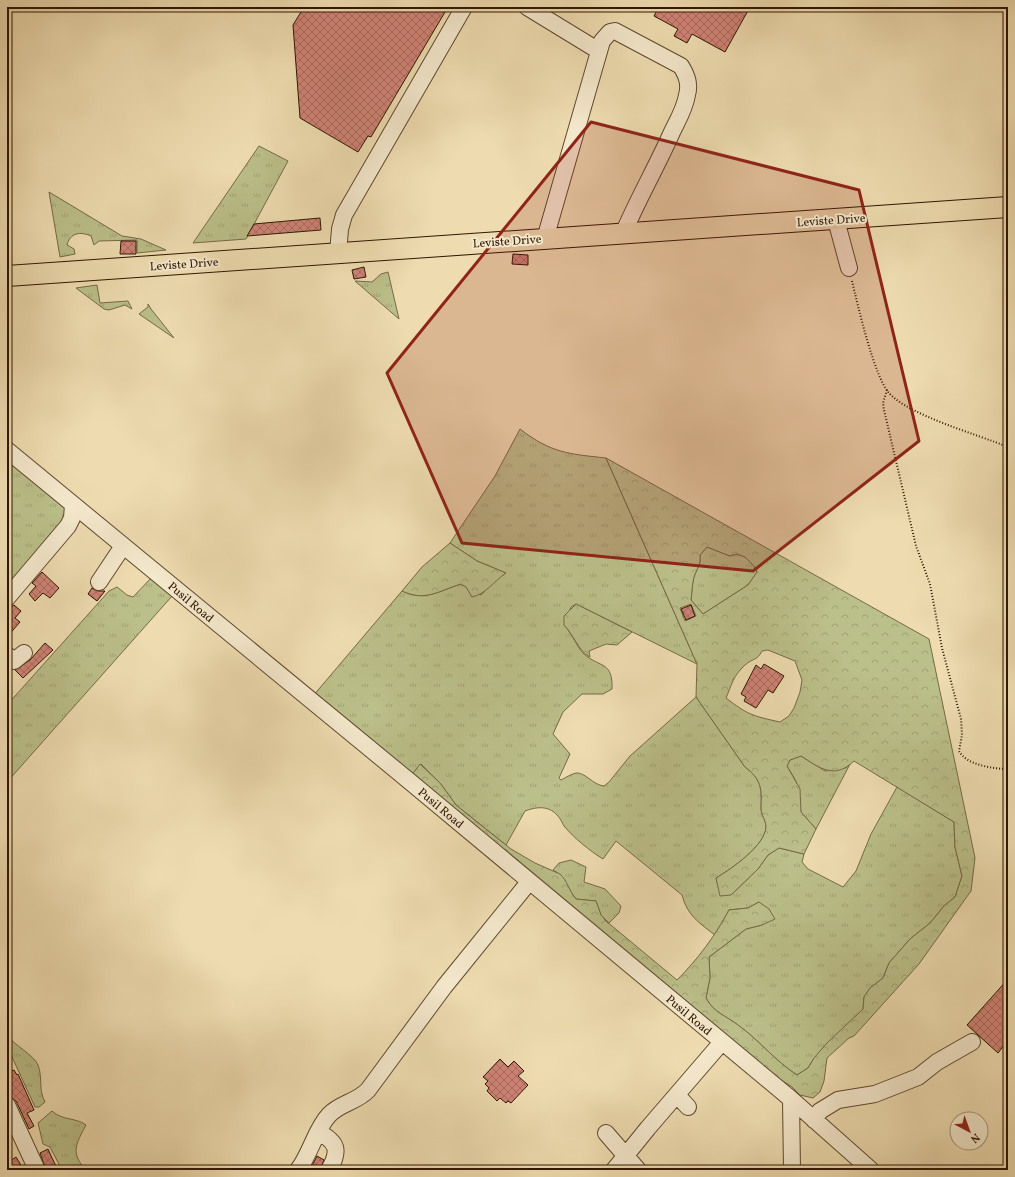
<svg xmlns="http://www.w3.org/2000/svg" width="1015" height="1177" font-family="Vollkorn,serif">
	<style>
		.grass { fill: url(#grass-tufts); stroke: #756a46 }
		.forest { fill: url(#forest-crowns); stroke: #756a46; fill-rule: evenodd }
		.building { fill: url(#building-cross-hatch); stroke: #2f1602 }
		.lines { fill: none; stroke-linecap: round; stroke-linejoin: round }
		.minor-casing { stroke: #5f482e; stroke-width: 18 }
		.major-casing { stroke: #2f1602; stroke-width: 22 }
		.path { stroke: #2f1602; stroke-width: 2; stroke-dasharray: 1 2; stroke-linecap: butt }
		.minor { stroke: #f4e8cc; stroke-width: 16 }
		.major { stroke: #eedcb0; stroke-width: 20 }
		.marked { fill: #8f2418; fill-opacity: 0.2; stroke: #8f2418; stroke-width: 3; stroke-linejoin: round }
		.labels { text-anchor: middle; stroke-width: 4; stroke-linejoin: round; paint-order: stroke }
		.street-label { font-size: 12px; fill: #2f1602; stroke: #f4e8cc }
	</style>
	<defs>
		<pattern id="grass-tufts" width="24" height="20" patternUnits="userSpaceOnUse"><rect width="24" height="20" fill="#bbbf89"/><path d="M3 7l-1-3M5 7V3M7 7l1-3M15 17l-1-3M17 17v-4M19 17l1-3" fill="none" stroke="#a1a375"/></pattern>
		<pattern id="forest-crowns" width="20" height="18" patternUnits="userSpaceOnUse"><rect width="20" height="18" fill="#bbbf89"/><path d="M2 6a3 3 0 1 1 6 0M12 15a3 3 0 1 1 6 0" fill="none" stroke="#a1a375"/></pattern>
		<pattern id="building-cross-hatch" width="8" height="8" patternUnits="userSpaceOnUse"><rect width="8" height="8" fill="#d08376"/><path d="M0 0l8 8M0 8l8-8" fill="none" stroke="#a96a5f"/></pattern>
	</defs>
	<rect width="100%" height="100%" fill="#eedcb0"/>
	<filter id="stains"><feTurbulence type="fractalNoise" baseFrequency=".005" numOctaves="4"/><feColorMatrix values="0 0 0 0 .2 0 0 0 0 .09 0 0 0 0 .02 0 0 0 .5 -.17"/></filter>
	<radialGradient id="worn" r=".72"><stop offset=".6" stop-color="#630" stop-opacity="0"/><stop offset="1" stop-color="#630" stop-opacity=".3"/></radialGradient>
	<path class="grass" d="M259,146L288,161L246,239L193,243Z
		M49,192L122,236L141,239L166,250L137,253V240L99,241L94,245L91,236C80,231 70,233 67,245L74,249L75,254L60,257Z
		M388,272L399,319L355,281L372,282L381,274Z
		M97,285L100,303L128,301L132,309L125,305L109,310L104,309L76,288Z
		M148,304L151,309L174,338L139,314L148,307Z
		M520,429C551,453 569,454 606,458L697,664L576,604L571,607L564,625C572,633 578,649 584,654C600,668 613,661 612,689L603,694H582L563,712L553,734L570,754L559,778L561,780C565,778 571,774 576,773C585,772 593,785 604,786L609,782L630,756L696,697L745,767C761,779 762,788 761,807C761,816 766,820 766,827C765,846 731,869 716,878L719,889L731,895L758,869L768,855L779,848L804,854L802,862L808,869L843,887L856,871L871,834L897,787L954,822L955,847L962,876L955,897L944,906L930,923L910,939L889,963L883,978L870,988L864,997L863,1009L814,1058L808,1068L797,1075C775,1061 759,1040 738,1025C725,1015 714,1013 706,998L710,978L709,957L746,929L762,925L759,902L748,908L729,910L715,935C699,923 687,915 682,895L616,841L603,859C590,851 574,838 564,826C562,822 560,818 557,815C548,805 536,807 525,811L506,845L456,805L440,783L421,764L411,776L313,696L402,591C424,602 439,591 461,584L481,595L496,580L506,573L477,561L450,543L495,476Z
		M7,457L61,501L69,514L7,593Z
		M707,547L730,556L737,554L745,557L754,566L757,572L748,585L703,614L691,600C692,593 692,584 694,577C697,568 701,565 700,555Z
		M152,577L173,595L7,782V705L109,591L117,587L127,595L133,597Z
		M801,756L825,771L846,768L850,764L816,829L801,812L796,781L787,766L790,760Z
		M571,860L586,867L584,882L605,889L621,906L619,913L609,923L601,915L596,901L576,899C566,887 567,877 553,870L559,863Z
		M7,1035C15,1046 34,1055 38,1065C43,1078 38,1089 45,1102L39,1107H35L7,1046Z
		M52,1111C63,1121 75,1117 86,1125C76,1144 70,1153 86,1170H62L50,1147L43,1144L38,1123Z"/>
	<path class="forest" d="M606,458L929,639L975,858L971,891L961,905L919,964L854,1036L849,1038L827,1058L824,1081L820,1092L813,1098L800,1095L791,1086L774,1076L411,776L420,764L440,783L456,805L492,834L511,849L535,863L560,874C567,880 569,891 576,899L596,901L601,915L606,921L677,980C698,959 715,936 729,910L748,908L759,902L769,909L775,919L762,925L746,929L709,957L710,978L706,998C714,1013 725,1015 738,1025C759,1040 775,1061 797,1075L808,1068L814,1058L827,1043L863,1009L864,997L870,988L883,978L889,963L910,939L930,923L944,906L955,897L962,876L955,847L954,822L854,761C834,780 820,768 801,756L790,760L787,766L800,789L801,812L816,829L804,854L779,848L768,855L758,869L731,895L720,896L716,878C731,869 765,846 766,827C766,820 761,816 761,807C762,788 761,779 745,767L696,697L697,664ZM707,547L730,556L737,554L745,557L754,566L757,572L748,585L703,614L691,600C692,593 692,584 694,577C697,568 701,565 700,555ZM691,604L696,616L685,621L680,608ZM768,650L795,661L802,680L800,692L794,708L789,716L780,722C753,716 748,715 726,698C732,684 733,676 745,665C753,658 757,661 762,651Z
		M450,543L477,561L506,573C494,581 486,594 472,597L466,587L461,584C438,591 426,602 402,591L422,567Z
		M576,604L632,632L617,645L606,644L589,651L590,657C578,651 574,635 564,625V616Z"/>
	<path class="building" d="M304,7H448L371,137L368,136L358,152L300,118L293,25Z
		M659,7H750L725,52L692,34L687,43L674,36L678,29L654,16Z
		M320,218L321,230L247,236L254,224Z
		M121,241H136V254H120Z
		M513,254L528,255V265L512,264Z
		M364,267L366,277L354,279L352,270Z
		M42,572L59,588L50,598L43,593L35,601L29,594L36,586L32,583Z
		M92,588L98,591H105L97,601L88,594Z
		M14,605L21,611L15,618L20,622L7,637V609Z
		M691,605L695,616L686,620L681,609Z
		M45,643L53,650L23,678L15,670L30,660Z
		M764,664L784,676L773,693L768,690L756,708L744,701L746,697L741,694L756,665L761,669Z
		M1008,979V1040L998,1053L967,1025Z
		M500,1059L508,1067L514,1061L524,1071L518,1076L528,1085L511,1103L508,1101L506,1103L500,1098L497,1101L487,1091L489,1088L485,1084L488,1081L483,1077Z
		M14,1070L17,1075L18,1074L34,1110L27,1113L34,1126L29,1129L16,1101L7,1095V1073Z
		M48,1149L52,1158L58,1170H46L40,1153Z
		M317,1156L324,1160L320,1170H310Z
		M16,1157L24,1170H7V1163Z"/>
	<g class="lines">
		<g class="minor-casing">
			<path id="minor" d="M527,7L599,51
				M836,220L849,268
				M545,239L602,41L610,32L615,31L681,66C687,76 690,84 687,95C685,108 678,120 672,132C657,166 638,199 623,234
				M338,254L340,229L344,215L464,7
				M7,450L408,780L791,1099L871,1170
				M99,582L123,546
				M7,598L68,526L72,518L73,505
				M7,655L14,661L24,653
				M677,1095L688,1107
				M791,1099L792,1170
				M7,1105L37,1170
				M814,1120L820,1111L838,1100L875,1094L918,1077L937,1062L972,1042
				M318,1132C338,1142 340,1151 329,1170
				M606,1133L638,1170
				M298,1170C311,1153 315,1130 329,1115C340,1103 357,1102 368,1090L444,987L529,882
				M614,1170L648,1128L722,1042"/>
		</g>
		<g class="major-casing">
			<path id="major" d="M7,276L1008,207"/>
		</g>
		<path class="path" d="M852,281C858,306 874,376 889,393C908,415 979,435 1008,447
			M887,390L883,403L884,410L916,546L930,584L942,648L961,719L962,735L959,751C966,765 994,769 1008,769"/>
		<use href="#minor" class="minor"/>
		<use href="#major" class="major"/>
	</g>
	<path class="marked" d="M591,122L859,190L919,441L753,571L462,543L387,373Z"/>
	<g class="labels">
		<g class="street-label">
			<text transform="translate(831 220) rotate(-4)" y="4">Leviste Drive</text>
			<text transform="translate(507 241) rotate(-4)" y="4">Leviste Drive</text>
			<text transform="translate(184 264) rotate(-4)" y="4">Leviste Drive</text>
			<text transform="translate(191 602) rotate(40)" y="4">Pusil Road</text>
			<text transform="translate(441 808) rotate(40)" y="4">Pusil Road</text>
			<text transform="translate(689 1015) rotate(40)" y="4">Pusil Road</text>
		</g>
	</g>
	<rect width="1015" height="1177" fill="none" stroke="#eedcb0" stroke-width="24"/>
	<rect x="8" y="8" width="999" height="1161" fill="none" stroke="#2f1602" stroke-width="2"/>
	<rect x="12" y="12" width="991" height="1153" fill="none" stroke="#2f1602"/>
	<g transform="translate(969 1131) rotate(139)"><circle r="19" fill="#f4e8cc" stroke="#a5947b"/>
	<path d="M0-3L7 15L0 10L-7 15Z" fill="#8f2418"/>
	<text y="-6" font-size="11" font-weight="bold" text-anchor="middle" fill="#2f1602">N</text>
	</g>
	<rect width="100%" height="100%" filter="url(#stains)"/>
	<rect width="100%" height="100%" fill="url(#worn)"/>
</svg>
